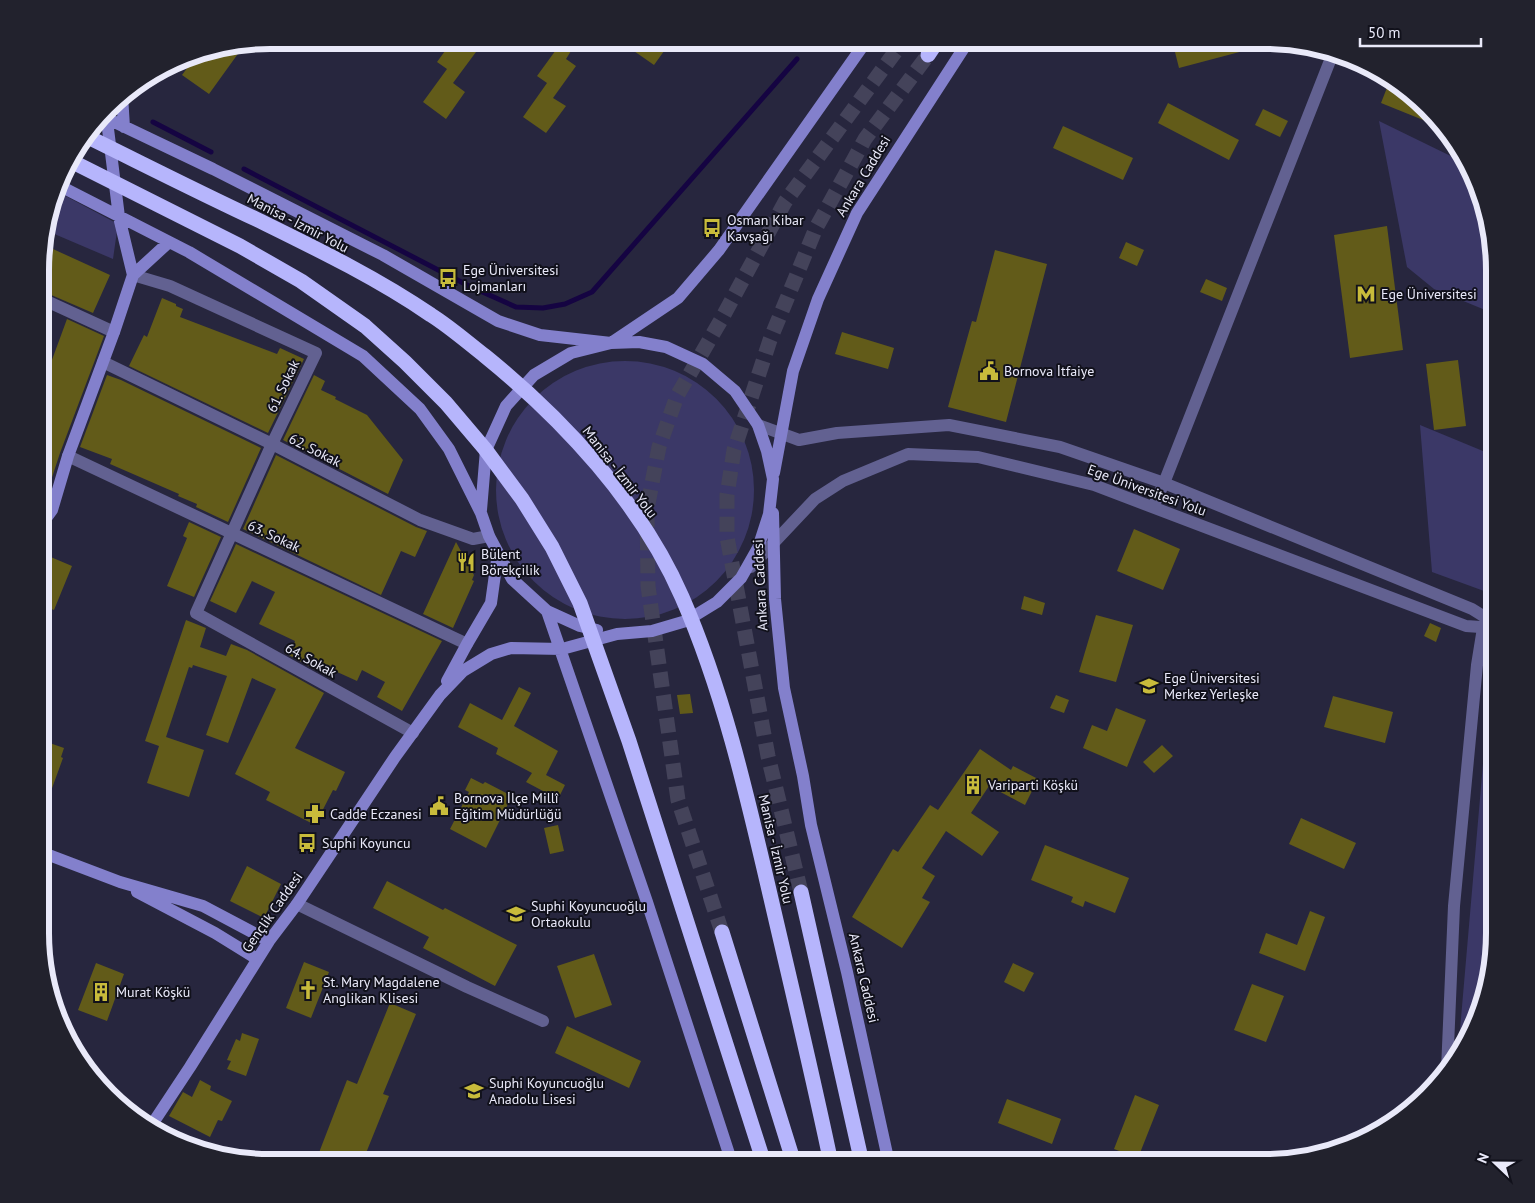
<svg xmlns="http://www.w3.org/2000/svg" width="1535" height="1203" font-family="'PT Sans',sans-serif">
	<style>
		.green { fill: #3b3867 }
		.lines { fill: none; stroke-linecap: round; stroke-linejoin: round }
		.stream { stroke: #150442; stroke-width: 5 }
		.building { fill: #625b19 }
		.highway-tunnel { stroke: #44435a; stroke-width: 15; stroke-dasharray: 15 8; stroke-linecap: butt }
		.street { stroke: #626191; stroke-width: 12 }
		.secondary { stroke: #8380cc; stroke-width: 12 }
		.highway { stroke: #b6b5fc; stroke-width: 15 }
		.labels { text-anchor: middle; stroke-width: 4; stroke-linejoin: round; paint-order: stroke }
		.street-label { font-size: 14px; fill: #e9e9f9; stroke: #11111b }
		.poi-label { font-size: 14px; fill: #e9e9f9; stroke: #11111b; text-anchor: start }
		.rim { fill: none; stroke: #e9e9f9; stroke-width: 6 }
	</style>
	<rect width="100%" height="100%" fill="#27263e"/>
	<path class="green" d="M1379,121L1463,162L1477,182L1495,270V314L1434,289L1407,267Z
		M58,192L118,224L113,259L45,230Z
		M496 490a129 129 0 1 1 258 0a129 129 0 1 1-258 0Z
		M1420,425L1495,456V595L1432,572Z
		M1495,666L1494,948L1477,1021L1458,1053L1491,671Z"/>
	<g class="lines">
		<path class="stream" d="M153,122L211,152
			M244,169L469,286L516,307L543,308L565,304L592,292L797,59"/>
	</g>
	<path class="building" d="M453,40H460L476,52L453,83L465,92L446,119L423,102L447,69L437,62Z
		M637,40H672L654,65L631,49Z
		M1172,40H1266V45L1179,68Z
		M561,43L571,51L566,59L576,66L553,98L566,106L546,133L523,117L547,83L537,76Z
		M245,44L209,94L182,75L199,52Z
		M1390,80L1417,97L1438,126L1381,103Z
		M1168,103L1239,140L1229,160L1158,123Z
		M1263,109L1288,121L1280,137L1255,125Z
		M1063,126L1133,158L1123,180L1053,148Z
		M1387,226L1403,350L1350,358L1334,235Z
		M1126,242L1144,250L1137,266L1119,258Z
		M42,244L110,275L93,313L42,291Z
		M995,250L1047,264L1006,422L948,407L972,321L976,322Z
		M1206,279L1227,288L1222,301L1200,292Z
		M162,298L176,304V306L183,309L180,317L277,354L280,348L304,359L268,433L129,366L144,335L147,337Z
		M67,319L104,336L60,453L43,505H41L42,387Z
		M842,332L894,348L888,369L835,354Z
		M1458,360L1466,426L1434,430L1426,364Z
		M107,375L121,380L261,448L228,522L196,507L197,504L178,496L179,494L110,464L112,459L80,447Z
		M314,375L325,381L321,390L336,397L335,399L367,415L403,460L388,494L283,440Z
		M276,455L416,527L427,531L415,557L401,551L381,595L243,529Z
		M189,522L221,537L194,597L167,586L187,538L183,536Z
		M1134,529L1180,549L1163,590L1117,571Z
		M456,542L474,575L472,580L474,581L453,628L423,614Z
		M236,544L442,641L402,711L377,697L385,682L362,670L357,681L335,671L331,678L285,653L290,655L295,641L259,624L275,592L252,581L236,613L210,601Z
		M46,555L72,566L54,610L41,605V566Z
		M1024,596L1045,603L1042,615L1021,609Z
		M1096,615L1133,625L1116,682L1079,672Z
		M186,620L206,628L200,647L226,656L231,644L247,650L324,693L295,748L345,772L336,791L333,790L315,825L266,800L270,792L235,774L276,689L252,678L228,743L206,735L227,676L193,665L192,668L189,667L166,737L204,750L189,797L147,783L159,746L145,741Z
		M1430,623L1441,628L1436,642L1424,636Z
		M519,687L531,693L514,726L558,751L546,775L565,785L558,799L526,782L532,773L496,754L498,748L458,727L470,703L502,720Z
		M690,694L693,713L680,714L677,695Z
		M1056,695L1069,700L1064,713L1050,708Z
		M1333,696L1393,712L1385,743L1324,727Z
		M1116,708L1146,720L1127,767L1083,748L1092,725L1107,731Z
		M41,740L64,748L61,757L63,758L51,791L41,788Z
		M1162,745L1173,756L1154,773L1143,762Z
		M980,749L1011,770L1013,766L1038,779L1025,805L989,786L971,813L999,832L982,856L946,831L922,868L935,876L922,898L930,902L902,948L852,917L893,849L898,852L930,805L938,810Z
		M471,778L483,784L485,782L512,796L486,848L450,829L469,792L465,790Z
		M1301,818L1356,843L1344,869L1289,844Z
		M558,825L564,851L550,854L544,828Z
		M1045,845L1129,878L1115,913L1085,901L1083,907L1071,902L1073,897L1031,880Z
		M247,866L281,884L264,918L230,901Z
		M387,881L443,910L445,908L517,945L495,986L423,948L429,937L373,908Z
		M1310,911L1325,917L1305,971L1259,953L1266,933L1297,945Z
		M594,954L612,1005L575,1018L557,966Z
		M304,962L329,972L311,1018L286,1008Z
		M96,963L124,974L107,1021L78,1010Z
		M1013,963L1034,973L1024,992L1004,982Z
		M1252,984L1284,996L1266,1042L1234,1030Z
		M390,1003L416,1014L383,1094L389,1096L362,1163H315L347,1080L357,1084Z
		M567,1026L641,1061L629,1088L555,1053Z
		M242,1033L259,1039L246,1076L227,1069L231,1061L227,1060L236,1039L240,1041Z
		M200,1080L211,1086L210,1090L232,1101L222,1121L218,1120L210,1137L169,1116L183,1092L192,1097Z
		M1135,1095L1159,1105L1138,1158L1114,1149Z
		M1007,1099L1061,1119L1052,1144L998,1123Z"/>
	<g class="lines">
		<path class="highway-tunnel" d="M801,892L768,756L727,537V495L734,450L770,340L816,228L865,139L928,55
			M722,932L678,800L648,586L647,509L659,447L677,396L721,320L785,202L904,40"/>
		<path class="street" d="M133,275L170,286L316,353L272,444L196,613L413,733
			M42,299L114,332
			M103,362L272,444L420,520L473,539L489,536
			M758,425L799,440L837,433L949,425L1060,447L1164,483L1472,609L1488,619L1489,622L1488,626L1483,628
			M68,456L467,644
			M1153,507L1164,483L1333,53
			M751,567L815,499L843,481L908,454L978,457L1094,485L1466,626L1495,628
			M297,904L467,987L543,1021
			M1447,1070L1454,906L1477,665L1483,628"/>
		<path class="secondary" d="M122,95L124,127
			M106,113L119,217L133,275
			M102,116L213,169L383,255L498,321L540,335L611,343L639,342L666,347L703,364L735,391L758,425L767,451L773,479L769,514L758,548L741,578L717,602L686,621L652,631L617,634L562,649L511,648L491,654L463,671L440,695L395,757L297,904L269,941L190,1067L151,1126
			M60,186L189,252L363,356L420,409L449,449L481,513L489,536L512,579L547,611L580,626L597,630
			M774,473L793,371L818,299L857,213L969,40
			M481,510L486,450L506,406L534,375L571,353L611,343L678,298L719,250L867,40
			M773,513L775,599L784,688L803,776L811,825L847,972L889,1163
			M41,525L52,510L68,456L114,332L133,275L169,242
			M547,611L647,902L732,1163
			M447,681L467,644L491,603L498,553
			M41,852L120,882L203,906L269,941
			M137,892L215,933L257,959"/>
		<path class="highway" d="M928,55L938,40
			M86,136C143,164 200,193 258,220C317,249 377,278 431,315C450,327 467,342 485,356C564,420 641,503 682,597C723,691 746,791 769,890C790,981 812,1072 831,1163
			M69,160L240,246L301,281L365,326L405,362L446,403L485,449L522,499L552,547L580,603L629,741L764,1163
			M801,892L862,1163
			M722,932L794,1163"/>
	</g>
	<defs>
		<g id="bus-bare" transform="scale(1.5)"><path d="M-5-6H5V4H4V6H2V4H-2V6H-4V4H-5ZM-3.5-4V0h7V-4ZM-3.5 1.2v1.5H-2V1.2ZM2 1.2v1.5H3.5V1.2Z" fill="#c8bb3b" stroke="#11111b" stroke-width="2.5" paint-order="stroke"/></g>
		<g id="metro-bare" transform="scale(1.5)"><path d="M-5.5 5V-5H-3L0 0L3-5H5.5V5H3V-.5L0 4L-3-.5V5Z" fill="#c8bb3b" stroke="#11111b" stroke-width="2.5" paint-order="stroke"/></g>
		<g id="civic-bare" transform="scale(1.5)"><path d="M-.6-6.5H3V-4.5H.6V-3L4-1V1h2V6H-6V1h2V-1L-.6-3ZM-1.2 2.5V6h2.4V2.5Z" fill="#c8bb3b" stroke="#11111b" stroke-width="2.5" paint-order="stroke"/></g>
		<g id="restaurant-bare" transform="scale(1.5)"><path d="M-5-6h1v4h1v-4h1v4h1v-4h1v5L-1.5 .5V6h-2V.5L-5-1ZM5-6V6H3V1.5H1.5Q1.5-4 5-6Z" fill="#c8bb3b" stroke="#11111b" stroke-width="2.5" paint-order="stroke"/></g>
		<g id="university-bare" transform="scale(1.5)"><path d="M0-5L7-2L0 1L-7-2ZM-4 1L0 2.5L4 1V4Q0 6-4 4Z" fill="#c8bb3b" stroke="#11111b" stroke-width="2.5" paint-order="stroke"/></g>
		<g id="building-bare" transform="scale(1.5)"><path d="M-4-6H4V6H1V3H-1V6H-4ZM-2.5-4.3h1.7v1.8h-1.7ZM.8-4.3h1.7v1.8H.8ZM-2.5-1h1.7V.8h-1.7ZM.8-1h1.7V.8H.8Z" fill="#c8bb3b" stroke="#11111b" stroke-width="2.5" paint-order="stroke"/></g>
		<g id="pharmacy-bare" transform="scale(1.5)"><path d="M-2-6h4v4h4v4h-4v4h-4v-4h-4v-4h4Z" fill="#c8bb3b" stroke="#11111b" stroke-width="2.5" paint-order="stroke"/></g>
		<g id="school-bare" transform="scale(1.5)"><path d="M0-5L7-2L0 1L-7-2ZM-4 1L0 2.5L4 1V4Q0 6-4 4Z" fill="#c8bb3b" stroke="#11111b" stroke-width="2.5" paint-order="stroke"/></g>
		<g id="church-bare" transform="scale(1.5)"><path d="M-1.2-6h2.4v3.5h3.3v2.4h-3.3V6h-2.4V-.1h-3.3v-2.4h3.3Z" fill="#c8bb3b" stroke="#11111b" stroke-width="2.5" paint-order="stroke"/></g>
	</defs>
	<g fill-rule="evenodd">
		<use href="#bus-bare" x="712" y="228"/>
		<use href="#bus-bare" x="448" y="278"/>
		<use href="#metro-bare" x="1366" y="294"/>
		<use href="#civic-bare" x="989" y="371"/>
		<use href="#restaurant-bare" x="466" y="562"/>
		<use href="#university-bare" x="1149" y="686"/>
		<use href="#building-bare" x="973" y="785"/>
		<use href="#civic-bare" x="439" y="806"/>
		<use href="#pharmacy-bare" x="315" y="814"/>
		<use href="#bus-bare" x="307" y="843"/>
		<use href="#school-bare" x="516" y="914"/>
		<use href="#church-bare" x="308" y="990"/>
		<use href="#building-bare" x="101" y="992"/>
		<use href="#school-bare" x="474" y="1091"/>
	</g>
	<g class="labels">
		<g class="street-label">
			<text transform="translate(863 176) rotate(-59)" y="5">Ankara Caddesi</text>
			<text transform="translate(298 223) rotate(27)" y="5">Manisa - İzmir Yolu</text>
			<text transform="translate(283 386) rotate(-64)" y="5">61. Sokak</text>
			<text transform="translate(315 450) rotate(27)" y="5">62. Sokak</text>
			<text transform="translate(620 472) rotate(52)" y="5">Manisa - İzmir Yolu</text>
			<text transform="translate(1147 490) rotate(20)" y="5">Ege Üniversitesi Yolu</text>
			<text transform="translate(274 536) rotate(25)" y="5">63. Sokak</text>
			<text transform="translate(760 585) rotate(-93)" y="5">Ankara Caddesi</text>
			<text transform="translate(311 660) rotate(29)" y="5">64. Sokak</text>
			<text transform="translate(776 849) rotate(77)" y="5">Manisa - İzmir Yolu</text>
			<text transform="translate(272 912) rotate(-55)" y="5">Gençlik Caddesi</text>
			<text transform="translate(864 978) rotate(77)" y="5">Ankara Caddesi</text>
		</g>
		<g class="poi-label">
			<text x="727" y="225">Osman Kibar<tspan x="727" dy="16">Kavşağı</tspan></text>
			<text x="463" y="275">Ege Üniversitesi<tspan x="463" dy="16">Lojmanları</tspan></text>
			<text x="1381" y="299">Ege Üniversitesi</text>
			<text x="1004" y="376">Bornova İtfaiye</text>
			<text x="481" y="559">Bülent<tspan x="481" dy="16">Börekçilik</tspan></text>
			<text x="1164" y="683">Ege Üniversitesi<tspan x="1164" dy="16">Merkez Yerleşke</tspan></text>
			<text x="988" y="790">Variparti Köşkü</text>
			<text x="454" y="803">Bornova İlçe Millî<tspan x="454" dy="16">Eğitim Müdürlüğü</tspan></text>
			<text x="330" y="819">Cadde Eczanesi</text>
			<text x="322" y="848">Suphi Koyuncu</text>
			<text x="531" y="911">Suphi Koyuncuoğlu<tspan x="531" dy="16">Ortaokulu</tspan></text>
			<text x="323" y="987">St. Mary Magdalene<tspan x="323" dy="16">Anglikan Klisesi</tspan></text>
			<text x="116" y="997">Murat Köşkü</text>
			<text x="489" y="1088">Suphi Koyuncuoğlu<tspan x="489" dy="16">Anadolu Lisesi</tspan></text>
		</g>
	</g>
	<path d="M0 0H1535V1203H0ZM270 49H1265A221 221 0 0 1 1486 270V933A221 221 0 0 1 1265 1154H270A221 221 0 0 1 49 933V270A221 221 0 0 1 270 49Z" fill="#22222d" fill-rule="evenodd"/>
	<path class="rim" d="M270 49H1265A221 221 0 0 1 1486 270V933A221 221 0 0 1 1265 1154H270A221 221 0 0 1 49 933V270A221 221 0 0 1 270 49Z"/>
	<g transform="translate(1495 1163) rotate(292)" stroke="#11111b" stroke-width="4" paint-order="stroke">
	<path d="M0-4L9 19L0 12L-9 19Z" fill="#e9e9f9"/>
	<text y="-8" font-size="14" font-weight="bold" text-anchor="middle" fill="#e9e9f9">N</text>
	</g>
	<path d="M1360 38v8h121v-8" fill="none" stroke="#e9e9f9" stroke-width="2.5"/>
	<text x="1368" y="38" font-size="15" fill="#e9e9f9" stroke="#11111b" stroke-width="4" paint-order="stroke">50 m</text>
</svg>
